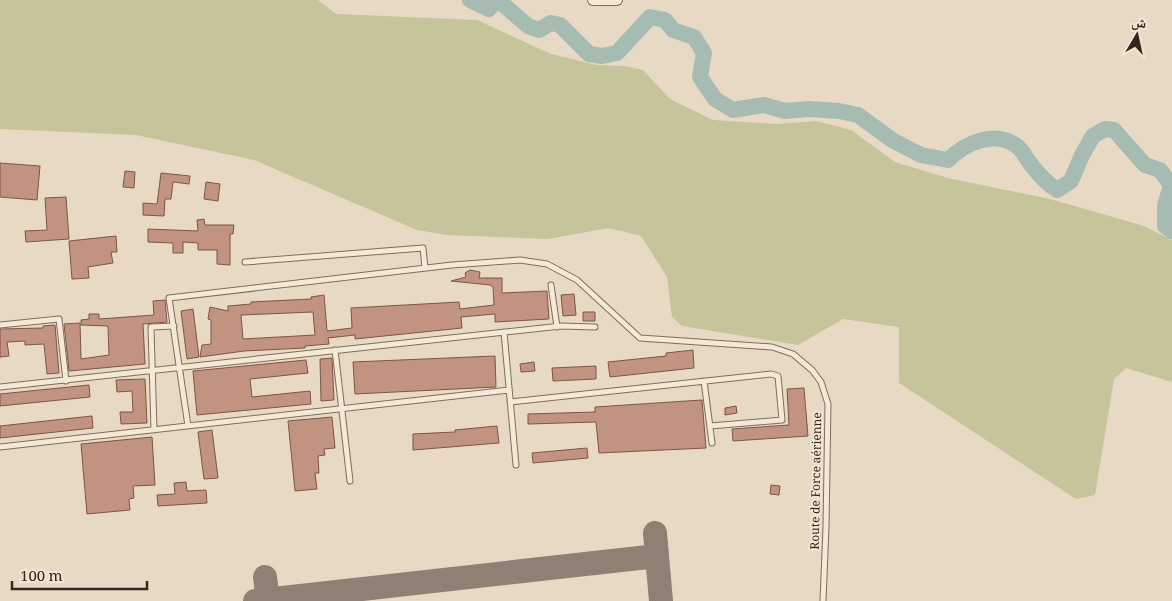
<svg xmlns="http://www.w3.org/2000/svg" width="1172" height="601" font-family="Georgia,'Noto Naskh Arabic',serif">
	<style>
		.green { fill: #c5c49b }
		.lines { fill: none; stroke-linecap: round; stroke-linejoin: round }
		.river { stroke: #a6bcb3; stroke-width: 16 }
		.taxiway { stroke: #8e8072; stroke-width: 24 }
		.building { fill: #c29380; stroke: #7d5546; fill-rule: evenodd }
		.service-casing { stroke: #816c5e; stroke-width: 7 }
		.minor-casing { stroke: #816c5e; stroke-width: 12 }
		.service { stroke: #f4e8d7; stroke-width: 5 }
		.minor { stroke: #f4e8d7; stroke-width: 10 }
		.labels { text-anchor: middle; stroke-width: 4; stroke-linejoin: round; paint-order: stroke }
		.street-label { font-size: 12px; fill: #332620; stroke: #f1e5d4 }
	</style>
	<rect width="100%" height="100%" fill="#e8d9c5"/>
	<path class="green" d="M0,0H318L336,14L477,20L551,54L597,65L624,66L643,70L670,99L713,120L776,124L816,121L851,130L895,162L948,178L1050,199L1144,226L1172,240V382L1126,368L1114,379L1095,495L1076,499L899,383V327L843,319L798,345L682,326L672,317L667,277L641,236L609,228L548,239L447,235L417,230L254,160L136,135L0,129Z"/>
	<g class="lines">
		<path class="river" d="M470,0L489,9L497,0
			M498,0L528,26L539,30L551,23L560,25L589,54L602,56L617,53L650,17L665,20L673,30L694,37L704,53L700,77L715,99L733,110L764,105L785,111L809,109L839,111L858,115L892,140L921,155L948,160C965,143 996,129 1018,147C1023,151 1026,158 1030,163C1038,174 1046,183 1057,190L1071,181L1082,155L1093,136L1105,129L1114,130L1145,165L1160,170L1171,185L1165,206V226L1172,231"/>
		<path class="taxiway" d="M655,533L661,601
			M265,577L268,601
			M255,601L657,556"/>
	</g>
	<path class="building" d="M0,163L40,166L37,200L0,197Z
		M125,171L135,172L134,188L123,187Z
		M161,173L190,176L189,184L173,182L171,199H165L164,216L143,215V203L157,204Z
		M206,182L220,184L218,201L204,199Z
		M66,197L69,239L26,242L25,231L47,230L45,198Z
		M204,219L205,225H234L233,234H230V265L217,264V250H198V243L183,242V253H173V243L148,242V229L198,231L197,220Z
		M116,236L117,252H111L113,263L88,267L89,278L72,279L69,241Z
		M470,270L480,272L479,278H502V293L547,291L549,319L495,322V314L461,317L462,328L355,339V335L328,338L329,344L305,346V348L244,351L200,357L202,345L211,344V320L208,319L210,307L228,311V306L251,304V302L311,299V297L324,295L327,331L352,328L351,308L459,302L460,309L494,305L493,287L490,285L451,281L466,277L465,273ZM313,312L315,335L243,339L241,315Z
		M574,294L576,315L563,316L561,295Z
		M165,300L167,322L143,324L145,364L69,371L64,324L80,323L81,359L109,355L108,326L81,325V320L89,319V314H99V319L154,315L153,301Z
		M193,309L199,357L187,359L181,311Z
		M583,312H595V321H583Z
		M55,325L59,373L47,374L44,344L25,345V341L7,342L9,356L0,357V329L43,328V326Z
		M693,350L694,368L610,377L608,362L666,356V353Z
		M495,356L496,387L355,394L353,362Z
		M332,358L334,400L321,401L320,359Z
		M306,360L308,373L250,379L252,397L310,391L311,404L197,415L193,371Z
		M534,362L535,371L521,372L520,364Z
		M596,366V379L553,381L552,368Z
		M145,379L147,423L121,424L120,412H133L132,391L117,392L116,380Z
		M89,385L90,397L0,406V394Z
		M804,388L808,436L733,441L732,429L789,425L787,389Z
		M702,400L706,448L599,453L596,422L528,424V414L595,412V407Z
		M736,406L737,413L725,415V408Z
		M92,416L93,428L0,438V426Z
		M332,417L335,448L324,449L325,455L318,456L319,473H315L317,489L295,491L288,421Z
		M497,426L499,443L413,450V434L455,432V430Z
		M212,430L218,478L204,479L198,432Z
		M152,437L155,485L133,486L134,498L129,499L130,510L87,514L81,444Z
		M587,448L588,458L533,463L532,453Z
		M186,482L187,491L206,490L207,503L158,506L157,495L175,494L174,483Z
		M771,485L780,486L779,495L770,494Z"/>
	<g class="lines">
		<g class="service-casing">
			<path id="service" d="M245,262L423,248L425,268
				M551,285L557,327
				M0,325L59,319L66,381
				M504,332L516,465
				M335,350L350,481
				M704,381L712,443
				M0,387L561,326L595,327
				M510,402L771,374L778,376L782,420L710,426
				M188,426L169,298L452,265L520,260L547,264L577,280L640,338L772,347L793,354L812,370L821,382L828,404L826,527L823,601
				M154,430L151,327L174,326
				M0,447L509,390"/>
		</g>
		<g class="minor-casing">
			<path id="minor" d="M593,0H617"/>
		</g>
		<use href="#service" class="service"/>
		<use href="#minor" class="minor"/>
	</g>
	<g class="labels">
		<g class="street-label">
			<text transform="translate(816 481) rotate(-89)" y="4">Route de Force aérienne</text>
		</g>
	</g>
	<g transform="translate(1137 35) rotate(9)" stroke="#f1e5d4" stroke-width="4" paint-order="stroke">
	<path d="M0-4L9 19L0 12L-9 19Z" fill="#332620"/>
	<text y="-8" font-size="14" font-weight="bold" text-anchor="middle" fill="#332620">ش</text>
	</g>
	<path d="M12 581v8h135v-8" fill="none" stroke="#332620" stroke-width="2.5"/>
	<text x="20" y="581" font-size="15" fill="#332620" stroke="#f1e5d4" stroke-width="4" paint-order="stroke">100 m</text>
</svg>
